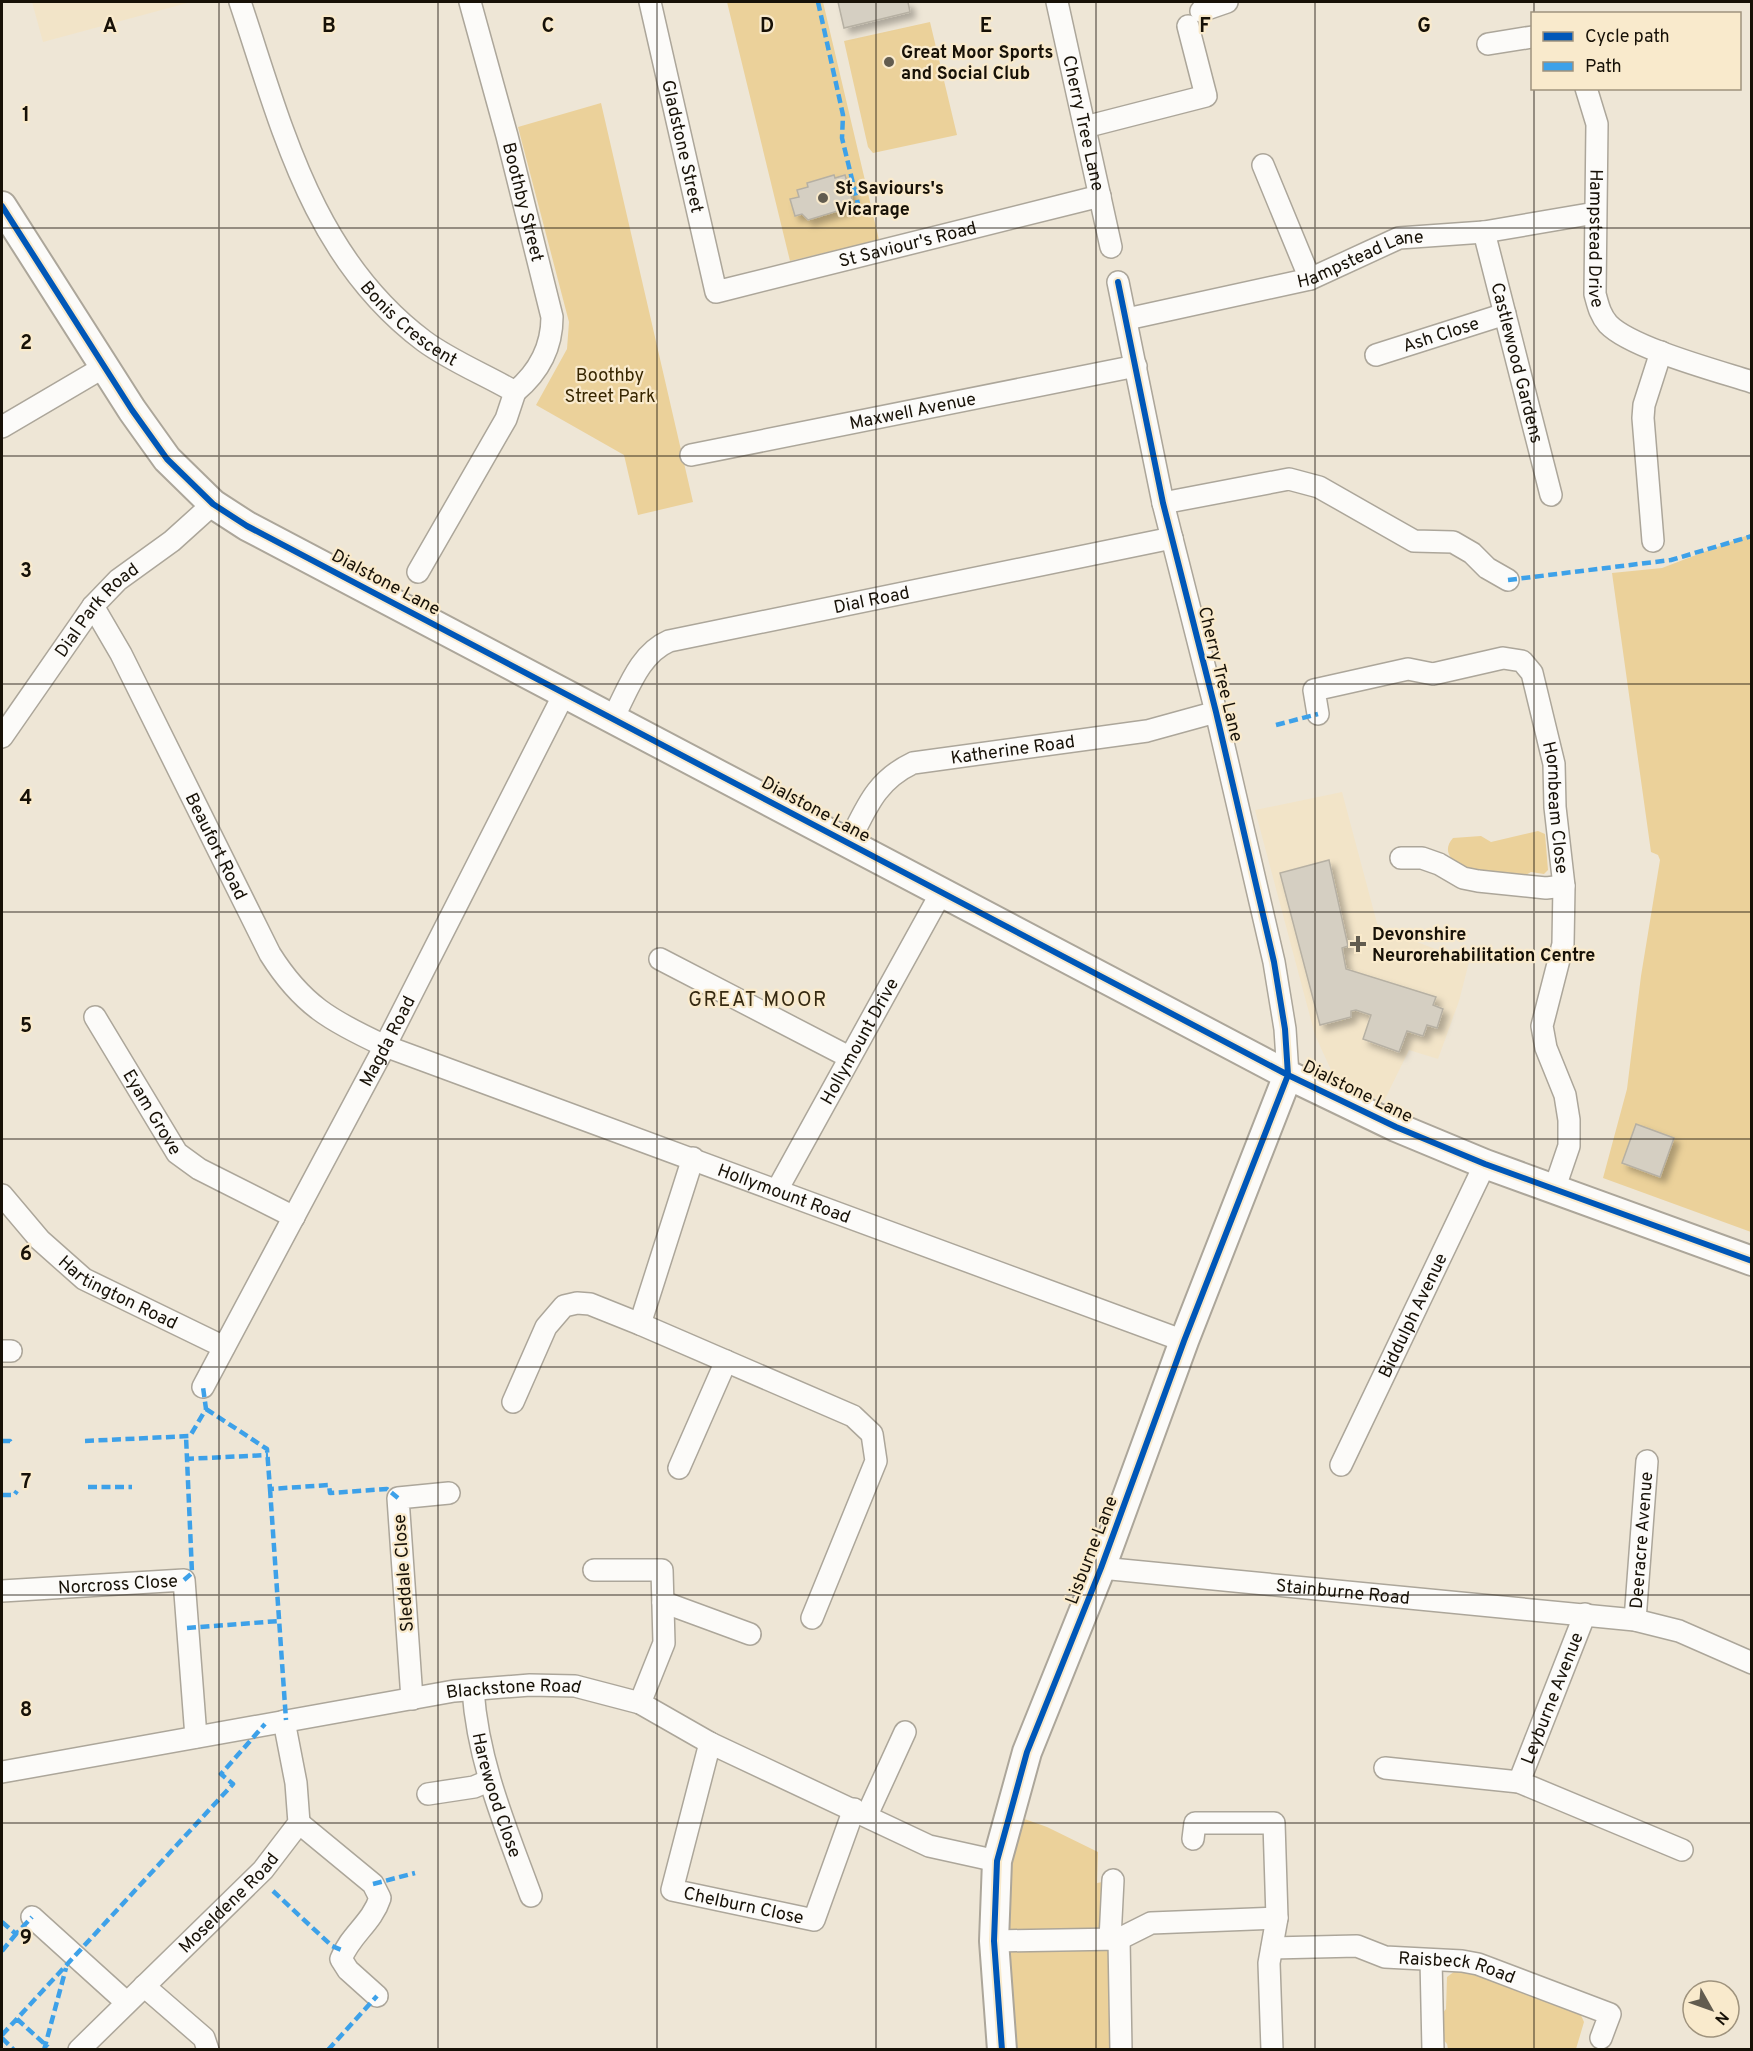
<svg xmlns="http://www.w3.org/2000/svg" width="1753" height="2051" font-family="Overpass,sans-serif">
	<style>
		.built { fill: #f2e4c8 }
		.green { fill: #ebd19a }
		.building { fill: #d5cfc2; stroke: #b6b0a3; stroke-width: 1.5; filter: url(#shadow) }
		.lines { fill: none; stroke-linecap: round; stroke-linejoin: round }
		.street-casing { stroke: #aca69a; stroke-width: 24 }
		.secondary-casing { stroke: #aca69a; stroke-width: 32 }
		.street { stroke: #fcfbf9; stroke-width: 21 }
		.secondary { stroke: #fcfbf9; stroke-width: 28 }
		.quiet { stroke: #3da1e9; stroke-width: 4.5; stroke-dasharray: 9 4.5; stroke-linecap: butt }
		.cycleway-casing { stroke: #f9eacc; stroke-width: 10 }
		.cycleway { stroke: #0057b8; stroke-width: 6 }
		.grid { fill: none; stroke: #171107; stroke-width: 1.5; stroke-opacity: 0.55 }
		.poi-dot { fill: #625c4f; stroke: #f9eacc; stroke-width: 2 }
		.labels { text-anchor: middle; stroke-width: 4.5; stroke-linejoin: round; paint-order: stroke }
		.poi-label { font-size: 18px; font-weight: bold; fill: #171107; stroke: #f9eacc; text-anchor: start }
		.street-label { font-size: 18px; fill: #171107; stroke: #f9eacc }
		.park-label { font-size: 18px; fill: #372600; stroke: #f9eacc }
		.neighbourhood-label { font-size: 20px; letter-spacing: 1.5px; fill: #352911; stroke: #f9eacc }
		.grid-label { font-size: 20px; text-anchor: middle; font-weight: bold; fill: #171107; stroke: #f9eacc; stroke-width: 4.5; stroke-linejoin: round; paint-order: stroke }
	</style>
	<defs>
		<filter id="shadow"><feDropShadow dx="5.5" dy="5.5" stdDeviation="3" flood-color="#0004"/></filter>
	</defs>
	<rect width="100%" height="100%" fill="#eee6d6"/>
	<path class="built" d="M32,2H191L43,42Z
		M1342,792L1378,927L1469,962L1459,1001L1438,1059L1409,1050L1384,1101L1337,1083L1315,1035L1255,810Z"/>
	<path class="green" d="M727,2H823L879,240L790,261Z
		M930,22L957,135L873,153L868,147L844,41Z
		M601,103L693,502L638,515L624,455L536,405L567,349L569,322L518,127Z
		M1751,534V1232L1603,1178L1627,1089L1641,976L1660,860L1658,855L1651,852L1612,573L1662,568Z
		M1538,831L1545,834L1548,870L1544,874L1531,872L1522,877C1509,872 1498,877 1485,875C1469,873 1435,858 1453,838L1481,836L1491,842Z
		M1010,1814L1047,1827L1098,1852L1097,1883L1113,1880L1121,2049L1002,2050Z
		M1455,1971L1475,1973L1580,2013L1584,2022L1576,2049H1448L1447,2044L1441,2037V2015L1446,2009L1447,1977Z"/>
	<path class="building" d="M838,2H908L910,12L844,28Z
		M834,175L835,178L845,175L854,206L808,220L802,214L795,216L790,199L799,197L797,190L808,187L807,183Z
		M1329,860L1348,946L1342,948L1346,969L1436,997L1433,1005L1443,1009L1437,1028L1427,1025L1423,1036L1407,1031L1399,1052L1363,1039L1371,1015L1356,1010L1351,1011V1017L1320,1025L1280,873Z
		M1636,1124L1674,1138L1660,1177L1622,1163Z"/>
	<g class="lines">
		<g class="street-casing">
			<g id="street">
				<path id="s1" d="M240,2C282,127 312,257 424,341C451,361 486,375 515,392L506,419L418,572"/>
				<path id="s2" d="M470,2L507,136L552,317C552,348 539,372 515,392"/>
				<path id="s3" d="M650,2L716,292L1100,196"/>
				<path id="s4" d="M1057,2L1111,247"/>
				<path d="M1201,11L1227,2"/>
				<path d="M1488,44L1532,37"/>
				<path id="s5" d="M1586,88L1597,124L1595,294C1598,305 1600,315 1608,324C1631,348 1718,371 1752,382"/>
				<path d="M1085,127L1206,96L1188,26"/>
				<path d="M1263,165L1310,279"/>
				<path id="s6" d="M1484,232L1551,495"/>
				<path d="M1118,282L1163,503L1216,712L1274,962L1285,1029L1288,1075"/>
				<path id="s7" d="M1127,319L1310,279L1399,238L1484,232L1595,213"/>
				<path id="s8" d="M1376,355L1505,314"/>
				<path d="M2,427L104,367"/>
				<path id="s9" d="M691,455L1136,366"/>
				<path d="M1163,503L1289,479L1319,487L1414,541L1453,542L1472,553L1487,568L1508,580"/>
				<path d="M1653,541L1643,418L1644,405L1661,352"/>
				<path id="s10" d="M93,606L121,654L270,954C302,1005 331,1021 385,1046L1184,1341"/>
				<path id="s11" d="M1318,714L1314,690L1408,669L1433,674L1503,658L1522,661L1532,673L1554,764L1555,807L1564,886L1563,944L1542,1026L1546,1048L1565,1095L1569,1120V1146L1555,1187"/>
				<path id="s12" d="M613,718C628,690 639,654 669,641L1172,538"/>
				<path id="s13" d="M2,737L93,606L118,580L172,541L213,504"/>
				<path id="s14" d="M848,844C866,809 875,781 913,763L1147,731L1216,712"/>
				<path d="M1401,858H1422L1439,864L1463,878L1478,881L1546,888L1564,886"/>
				<path d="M660,959L849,1057"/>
				<path id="s15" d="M95,1017L177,1153L199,1169L294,1217"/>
				<path id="s16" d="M777,1190L941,893"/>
				<path id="s17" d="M2,1195L40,1240L84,1279L224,1347"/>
				<path d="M640,1324L693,1158"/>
				<path d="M2,1351H11"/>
				<path id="s18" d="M203,1387L385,1046L564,694"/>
				<path d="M513,1402L546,1327L564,1306L577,1303L590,1304L640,1324L853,1416L872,1434L876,1461L812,1618"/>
				<path id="s19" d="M1341,1465L1485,1164"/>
				<path d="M679,1468L726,1361"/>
				<path id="s20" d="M1101,1568L1635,1620L1679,1631L1752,1663"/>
				<path d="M594,1570H662L664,1643L640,1703"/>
				<path id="s21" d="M2,1591L184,1580L196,1737"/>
				<path d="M663,1602L750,1634"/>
				<path id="s22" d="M1635,1620L1647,1461"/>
				<path id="s23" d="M473,1690C478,1763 506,1828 531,1896"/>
				<path d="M412,1699L398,1498L449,1493"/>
				<path id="s24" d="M710,1743L672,1890L814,1920L854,1809"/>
				<path d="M1385,1768L1519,1782L1682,1850"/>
				<path id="s25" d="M2,1772L454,1691L530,1685L575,1686L640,1703L710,1743L929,1846L997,1861"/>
				<path id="s26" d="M1519,1782L1585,1614"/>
				<path d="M428,1794L474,1787L488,1781"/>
				<path d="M867,1815L905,1732"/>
				<path d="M299,1823L373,1884L380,1898C372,1923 350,1935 341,1959L348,1970L377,1996"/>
				<path d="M1193,1839L1195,1823H1274L1277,1918L1269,1963L1272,2050"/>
				<path d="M32,1917L126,2002"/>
				<path d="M1110,1939L1113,1880"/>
				<path d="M1119,1939L1151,1923L1277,1918"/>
				<path d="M994,1941L1119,1939L1121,2050"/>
				<path id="s27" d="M1272,1948L1357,1946L1385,1957L1462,1961L1478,1964L1610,2014L1601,2038"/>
				<path d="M1431,1960L1433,2050"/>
				<path d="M144,1986L204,2038L208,2050"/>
				<path id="s28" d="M79,2050L263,1870L299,1823L296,1783L284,1721"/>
			</g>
		</g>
		<g class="secondary-casing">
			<path id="secondary" d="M2,206L132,410L167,459L213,504L247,526L1288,1075L1396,1127L1485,1164L1752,1261
				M1002,2050L994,1941L997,1861L1027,1752L1101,1568L1184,1341L1288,1075"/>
		</g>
		<use href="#street" class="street"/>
		<use href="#secondary" class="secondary"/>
		<path class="quiet" d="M818,2L843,115L842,138L858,204
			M1508,580L1671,560L1752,536
			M1276,725L1318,714
			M206,1409L267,1449L270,1489L329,1485L330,1493L387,1489L398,1498
			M2,1441H10L12,1444
			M85,1441L190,1436L206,1409L203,1387
			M185,1459L268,1455
			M88,1487H132
			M270,1489L286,1720
			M2,1495H14L17,1491
			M184,1580L192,1573L186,1436
			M187,1628L279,1621
			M373,1884L415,1873
			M273,1891L332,1946L344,1951
			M2,1922L16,1934L32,1917
			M2,1951L16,1934
			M17,2019L48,2047
			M2,2035L233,1784L221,1774L265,1724
			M2,2038L14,2050
			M44,2050L66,1968
			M328,2050L377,1996"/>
		<g class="cycleway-casing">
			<path id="cycleway" d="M2,206L132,410L167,459L213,504L247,526L1288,1075L1396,1127L1485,1164L1752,1261
				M1002,2050L994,1941L997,1861L1027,1752L1101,1568L1184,1341L1288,1075L1285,1029L1274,962L1216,712L1163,503L1118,282"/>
		</g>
		<use href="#cycleway" class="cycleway"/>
	</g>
	<path class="grid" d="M219,2V2050M438,2V2050M657,2V2050M876,2V2050M1096,2V2050M1315,2V2050M1534,2V14M1534,88V2050M2,228H1752M2,456H1752M2,684H1752M2,912H1752M2,1139H1752M2,1367H1752M2,1595H1752M2,1823H1752"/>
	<g class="poi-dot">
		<circle cx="889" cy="62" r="6"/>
		<circle cx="823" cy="198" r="6"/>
		<path d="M1355 935h6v6h6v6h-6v6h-6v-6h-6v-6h6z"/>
	</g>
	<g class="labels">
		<g class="poi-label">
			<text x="901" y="58">Great Moor Sports<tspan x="901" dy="21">and Social Club</tspan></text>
			<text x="835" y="194">St Saviours's<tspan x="835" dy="21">Vicarage</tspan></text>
			<text x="1372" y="940">Devonshire<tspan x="1372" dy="21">Neurorehabilitation Centre</tspan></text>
		</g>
		<g class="street-label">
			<text dy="6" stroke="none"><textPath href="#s4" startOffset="124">Cherry Tree Lane</textPath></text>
			<text dy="6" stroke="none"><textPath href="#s3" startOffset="148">Gladstone Street</textPath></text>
			<text dy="6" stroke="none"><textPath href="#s2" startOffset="207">Boothby Street</textPath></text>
			<text dy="6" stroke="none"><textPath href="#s5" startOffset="152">Hampstead Drive</textPath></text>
			<text dy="6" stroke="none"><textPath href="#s3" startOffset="495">St Saviour's Road</textPath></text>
			<text dy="6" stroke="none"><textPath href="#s7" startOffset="242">Hampstead Lane</textPath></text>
			<text dy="6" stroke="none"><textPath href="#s1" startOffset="370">Bonis Crescent</textPath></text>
			<text dy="6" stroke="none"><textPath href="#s8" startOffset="68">Ash Close</textPath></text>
			<text dy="6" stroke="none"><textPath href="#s6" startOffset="135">Castlewood Gardens</textPath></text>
			<text dy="6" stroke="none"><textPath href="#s9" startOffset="226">Maxwell Avenue</textPath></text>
			<text transform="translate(386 582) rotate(28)" y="6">Dialstone Lane</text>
			<text dy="6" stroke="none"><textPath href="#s12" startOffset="304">Dial Road</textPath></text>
			<text dy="6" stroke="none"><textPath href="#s13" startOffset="159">Dial Park Road</textPath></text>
			<text transform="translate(1221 674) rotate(76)" y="6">Cherry Tree Lane</text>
			<text dy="6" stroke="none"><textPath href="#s14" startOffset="207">Katherine Road</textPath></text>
			<text dy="6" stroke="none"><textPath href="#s11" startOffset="390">Hornbeam Close</textPath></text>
			<text transform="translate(816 809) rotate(28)" y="6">Dialstone Lane</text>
			<text dy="6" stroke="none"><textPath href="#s10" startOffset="270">Beaufort Road</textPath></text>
			<text dy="6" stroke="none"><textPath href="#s16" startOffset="170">Hollymount Drive</textPath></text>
			<text dy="6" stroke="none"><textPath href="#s18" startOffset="392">Magda Road</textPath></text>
			<text transform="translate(1358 1091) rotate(26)" y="6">Dialstone Lane</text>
			<text dy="6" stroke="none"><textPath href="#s15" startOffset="111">Eyam Grove</textPath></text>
			<text dy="6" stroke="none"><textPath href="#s10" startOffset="966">Hollymount Road</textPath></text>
			<text dy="6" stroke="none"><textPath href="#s17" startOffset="154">Hartington Road</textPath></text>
			<text dy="6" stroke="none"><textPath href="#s19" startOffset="166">Biddulph Avenue</textPath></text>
			<text dy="6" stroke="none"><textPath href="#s22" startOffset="80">Deeracre Avenue</textPath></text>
			<text transform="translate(1091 1550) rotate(-69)" y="6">Lisburne Lane</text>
			<text transform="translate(403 1573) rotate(-94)" y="6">Sleddale Close</text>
			<text dy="6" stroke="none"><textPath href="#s21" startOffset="116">Norcross Close</textPath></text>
			<text dy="6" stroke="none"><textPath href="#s20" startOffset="243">Stainburne Road</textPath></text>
			<text dy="6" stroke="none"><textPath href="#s25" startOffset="519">Blackstone Road</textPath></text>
			<text dy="6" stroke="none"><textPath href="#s26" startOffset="90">Leyburne Avenue</textPath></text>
			<text dy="6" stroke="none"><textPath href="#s23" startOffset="108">Harewood Close</textPath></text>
			<text dy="6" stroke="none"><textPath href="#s28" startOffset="210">Moseldene Road</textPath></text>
			<text dy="6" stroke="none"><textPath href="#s24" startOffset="225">Chelburn Close</textPath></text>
			<text dy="6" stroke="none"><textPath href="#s27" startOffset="188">Raisbeck Road</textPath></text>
		</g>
		<g class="park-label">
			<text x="610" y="381">Boothby<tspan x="610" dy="21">Street Park</tspan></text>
		</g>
		<g class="neighbourhood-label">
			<text x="758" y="1006">GREAT MOOR</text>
		</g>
	</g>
	<g class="grid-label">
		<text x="110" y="32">A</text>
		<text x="329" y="32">B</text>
		<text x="548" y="32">C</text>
		<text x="767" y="32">D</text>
		<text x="986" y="32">E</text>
		<text x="1205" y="32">F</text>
		<text x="1424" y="32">G</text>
		<text x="26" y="121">1</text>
		<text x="26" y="349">2</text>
		<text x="26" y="577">3</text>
		<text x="26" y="804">4</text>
		<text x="26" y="1032">5</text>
		<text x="26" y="1260">6</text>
		<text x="26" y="1488">7</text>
		<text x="26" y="1716">8</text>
		<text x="26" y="1944">9</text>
	</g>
	<rect width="1753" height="2051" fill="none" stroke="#171107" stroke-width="6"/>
	<rect x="1531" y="12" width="210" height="78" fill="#f9eacc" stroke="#9f937d" stroke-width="1.5"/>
	<rect x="1543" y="32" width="30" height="9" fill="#0057b8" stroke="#9f937d" stroke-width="1.5"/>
	<text x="1585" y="42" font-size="18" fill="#171107">Cycle path</text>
	<rect x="1543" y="62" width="30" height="9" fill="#3da1e9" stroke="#9f937d" stroke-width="1.5"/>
	<text x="1585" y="72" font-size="18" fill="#171107">Path</text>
	<g transform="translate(1711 2009) rotate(130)"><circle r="28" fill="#f9eacc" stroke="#9f937d" stroke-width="1.5"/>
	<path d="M0-4.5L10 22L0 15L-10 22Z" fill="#625c4f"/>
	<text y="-9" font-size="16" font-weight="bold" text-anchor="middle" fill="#171107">N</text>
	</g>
</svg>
